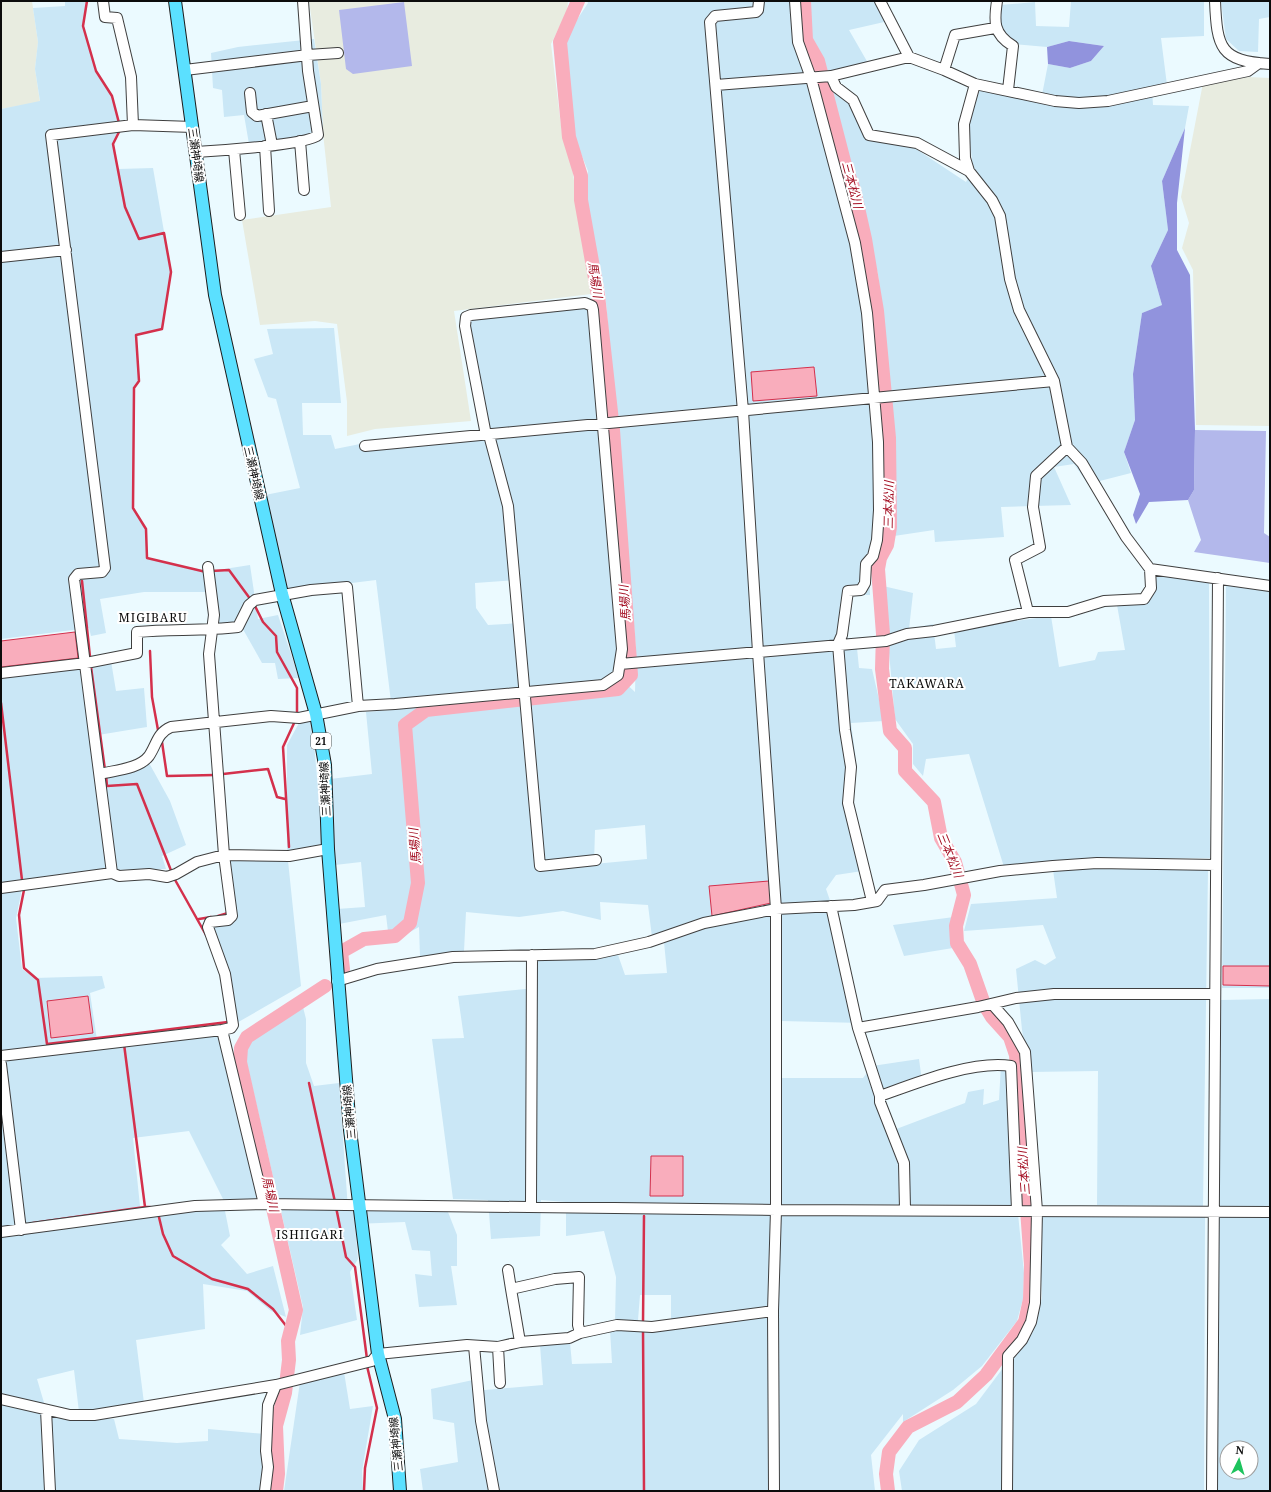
<svg xmlns="http://www.w3.org/2000/svg" width="1271" height="1492" font-family="'Noto Serif','Noto Sans JP',serif">
	<style>
		.industrial { fill: #e8ece0 }
		.farmland { fill: #cae7f6; fill-rule: evenodd }
		.green { fill: #b3b8eb }
		.forest { fill: #9193dd }
		.water { fill: #f9adbc; stroke: #d4304c }
		.lines { fill: none; stroke-linecap: round; stroke-linejoin: round }
		.stream { stroke: #d4304c; stroke-width: 2.5 }
		.river { stroke: #f9adbc; stroke-width: 14 }
		.minor-casing { stroke: #3f3f3f; stroke-width: 12 }
		.major-casing { stroke: #1d1d1d; stroke-width: 14 }
		.minor { stroke: #fff; stroke-width: 10 }
		.major { stroke: #5be0ff; stroke-width: 12 }
		.labels { text-anchor: middle; stroke-width: 4; stroke-linejoin: round; paint-order: stroke }
		.shield { fill: #fff; stroke: #555; stroke-width: 1 }
		.shield-label { font-size: 10px; font-weight: bold; fill: #0c0c0c }
		.street-label { font-size: 11px; fill: #0c0c0c; stroke: #fff }
		.water-label { font-size: 12px; font-style: italic; fill: #a40f23; stroke: #fff }
		.neighbourhood-label { font-size: 12px; letter-spacing: 1px; fill: #0c0c0c; stroke: #fff }
	</style>
	<rect width="100%" height="100%" fill="#ebfaff"/>
	<path class="industrial" d="M1,1H32L38,42L35,69L40,102L1,109Z
		M309,1H568L567,11L551,44L562,134L572,167L591,294L454,311L471,421L375,429L347,436V402L337,324L315,321L260,325L242,220L331,207L323,133L321,84Z
		M1248,77L1270,78V426L1196,425L1193,270L1182,248L1189,223L1181,197L1203,83Z"/>
	<path class="farmland" d="M65,1H87L83,26L96,71L112,96L120,130L113,144L118,169L153,168L171,272L162,329L136,335L139,381L134,388L133,508L146,529L147,558L205,572L250,565L258,619L278,615L299,678L278,679L275,663H262L240,624L216,627L217,592H144L100,599L106,633L91,636L89,628L1,639V109L40,101L35,69L38,42L33,8L65,6Z
		M587,1H798L801,42L858,243L882,442L869,566L870,595H850L845,638H856L859,668L872,669L884,721L851,723L856,760L851,804L869,870L836,875L826,889L833,909L862,1023L781,1021V1078H863L872,1066L919,1059L922,1081L880,1096L891,1131L965,1103L968,1092L984,1089L983,1105L999,1100L1001,1064L1011,1066L1016,1205L771,1204L770,1308L671,1320V1295H640L638,1320L615,1321L616,1277L604,1231L566,1236V1202L541,1200L540,1236L491,1239L488,1200L453,1199L432,1039L464,1038L458,996L535,988V958L618,955L625,975L667,973L664,942L652,937L648,905L600,902L601,920L563,911L519,917L466,912L464,951L420,957L419,927L399,938L389,940L386,915L339,924L337,909L365,907L361,862L335,865L330,779L372,774L366,712L392,710L376,580L287,591L265,495L300,488L276,399L268,397L254,359L273,354L267,329L334,328L341,403H302L303,435H331L335,449L390,438L481,430L460,314L595,298L625,657L620,678L635,692L636,649L605,291L584,197L588,171L574,136L565,38L588,3ZM518,580L522,623L488,625L476,608L475,583ZM645,825L647,859L594,864L595,830Z
		M808,1H883L893,20L849,30L872,70L829,80L811,37Z
		M1071,1H1204V36L1161,38L1167,85L1152,90L1153,105L1189,106L1185,128L1162,181L1168,230L1151,266L1162,305L1142,313L1133,374L1135,420L1124,452L1131,473L1088,484L1074,464L1054,467L1071,505L1001,507L1004,537L935,542L934,530L894,536L895,437L878,274L830,90L849,103L865,138L910,145L966,182L973,168L968,125L977,88L1041,100L1048,64L1070,68L1091,61L1104,46L1069,41L1047,47L1013,44L997,24L1000,5L1035,2L1036,26L1069,27Z
		M1221,1H1270V17L1259,19L1258,52L1239,51L1226,39Z
		M314,39L321,84L323,133L249,144L244,115L224,117L222,90L213,88L211,53L238,47Z
		M1156,575L1209,582L1210,858H1095L1004,867L969,754L926,759L923,776L913,764V744L895,719L883,586L913,593L909,629L933,624L936,649L956,647L954,630L1051,616L1059,667L1095,660L1098,652L1125,650L1117,605L1148,602Z
		M1226,584L1270,591V988H1222Z
		M111,661L116,691L144,688L147,727L92,736L97,779L148,761L170,801L186,845L162,856L166,869L113,870L21,881V894L16,918L22,969L35,978L102,976L105,988L90,993L97,1040L217,1027L257,1199L224,1201L189,1131L133,1138L141,1216L202,1210L225,1211L230,1236L221,1245L247,1274L273,1266L286,1317L271,1311L247,1291L203,1284L205,1329L136,1340L144,1403L79,1412L74,1370L37,1379L45,1406L1,1393V677Z
		M312,721L323,845L287,851L301,986L235,1024L211,926L234,921L226,850L287,851V745L299,723Z
		M1103,867L1208,870L1203,1206L1097,1205L1098,1071L1030,1072L1022,1030L1016,969L1035,960L1045,965L1056,958L1043,925L964,931L971,904L1057,898L1053,870Z
		M954,917L950,933L953,948L904,956L893,925Z
		M1270,999V1206L1218,1207L1221,1000Z
		M303,1007L306,1019V1063L314,1086L339,1083L348,1209L448,1212L457,1235V1266H451L457,1305L419,1307L415,1274L432,1276L430,1251L412,1250L405,1222L355,1224L358,1259L350,1272L357,1320L300,1335L303,1307L245,1055L254,1035Z
		M782,1211L1018,1214L1024,1273L1023,1299L1017,1321L982,1366L953,1390L903,1422V1414L871,1455L875,1491H423L420,1469L458,1462L454,1423L433,1419L431,1389L473,1380L474,1391L543,1385L540,1345L570,1342L572,1364L612,1363L610,1330L779,1314L778,1216Z
		M1039,1214L1205,1217L1204,1491H1011L1013,1360L1033,1332L1042,1298Z
		M1218,1217H1270V1491H1218ZM1227,1448H1251V1472H1227Z
		M1003,1368L1002,1491H902L899,1471L919,1440L976,1404Z
		M344,1372L350,1409L373,1406L362,1471L363,1491H284L300,1382Z
		M1,1405L73,1419H114L119,1439L177,1443L208,1441V1429L265,1434L263,1491H1Z"/>
	<path class="green" d="M404,2L412,66L353,74L346,69L339,10Z
		M1195,430L1266,431L1264,533L1270,537V563L1194,552L1201,540L1188,500L1194,490Z"/>
	<path class="forest" d="M1069,41L1104,46L1091,61L1070,68L1048,64L1047,47Z
		M1185,128L1177,203V250L1190,275L1195,430L1194,490L1188,500L1149,502L1136,524L1133,515L1140,494L1124,452L1135,420L1133,374L1142,313L1162,305L1151,266L1168,230L1162,181Z"/>
	<path class="water" d="M814,367L817,396L753,401L751,372Z
		M75,632L78,658L1,667V641Z
		M769,881L771,903L712,916L709,886Z
		M1223,966H1270V986L1223,985Z
		M88,996L93,1033L51,1038L47,1001Z
		M651,1156H683V1196H650Z"/>
	<g class="lines">
		<path class="stream" d="M87,1L83,26L96,71L112,96L119,123
			M120,130L113,144L125,207L139,239L164,233L171,272L162,329L136,335L139,381L134,388L133,508L146,529L147,558L206,572
			M211,571L229,570L251,600
			M82,581L90,657
			M254,604L263,622L276,636L277,652L297,688V716
			M150,651L152,697L158,730
			M91,667L105,770
			M1,703L22,880
			M162,742L167,776L215,775
			M223,774L268,769L277,797L285,799
			M106,775L107,786L137,784L172,873
			M289,847L283,747L295,721
			M174,878L206,935
			M24,890L19,915L24,968L38,980L47,1044L123,1035L124,1039
			M218,916L228,913
			M199,919L211,917
			M123,1035L228,1022
			M124,1044L145,1207H150
			M309,1083L335,1202
			M336,1207L346,1257L355,1267L367,1359
			M158,1213L163,1234L173,1256L212,1279L248,1289L273,1309L287,1327L288,1341
			M33,1223L145,1207
			M643,1323L644,1216
			M643,1328L644,1491
			M364,1491L365,1468L377,1408L367,1366"/>
		<path class="river" d="M804,1L806,40L818,61L845,165L854,190L865,239L877,311L889,438L890,527L887,545L880,558L878,569L883,634L882,669L890,731L905,748V771L934,802L941,838L955,862L964,895L956,926L957,943L970,964L984,1004L992,1017L1010,1037L1016,1055L1031,1265L1030,1299L1025,1322L986,1375L957,1402L908,1427L889,1452L886,1474L888,1491
			M343,969L341,952L364,939L395,936L410,923L418,883L405,725L426,710L618,689L631,675L613,430L598,295L581,200V176L569,137L560,42L578,1
			M276,1491L278,1474L276,1426L285,1393L289,1360L288,1341L296,1310L240,1062L241,1048L247,1037L325,986"/>
		<g class="minor-casing">
			<path id="minor" d="M103,1L105,17L117,18L131,77L133,125
				M759,1L758,10L756,12L715,16L710,22L743,411L758,652L776,909V1210L773,1311L774,1491
				M795,1L798,42L811,78L855,243L867,313L878,442L879,510L877,540L873,556L866,564L865,583L861,590L848,591L842,635L838,644L845,730L851,767L848,803L872,901
				M880,1L909,57L944,70L975,84L1055,101L1079,103L1108,101L1248,71L1259,63
				M997,1C994,21 993,34 1013,46L1008,90
				M1215,1C1217,48 1220,61 1270,64
				M185,70L308,55L338,53
				M944,70L955,35L995,28
				M831,76L836,87L853,100L869,135L917,143L969,171
				M716,85L831,76L909,57
				M250,93L252,112L257,116L313,106
				M266,114L272,145
				M300,141L304,190
				M265,146L269,211
				M234,150L240,215
				M196,152C215,151 308,145 318,135L308,71L303,1
				M1,257L66,250
				M365,446L1054,381
				M1150,569L1270,586
				M1028,612L1015,560L1040,547L1033,507L1036,476L1067,447
				M620,664L886,641L907,634L934,631L1028,612H1068L1104,601L1144,599L1151,588L1150,569L1126,537L1082,463L1067,447L1054,381L1019,310L1010,279L1000,216L992,200L969,171L965,158L964,124L975,84
				M1,673L86,663L137,653V632C171,629 204,631 238,627L249,605L255,600L311,590L347,587L358,706
				M100,774C116,770 139,769 149,756C157,744 157,733 171,727L271,716L299,718L358,706L395,704L603,685L618,675L622,649L593,310L592,306L585,303L471,315L466,317L465,326L485,430L489,435L508,506L540,866L596,860
				M112,873L74,579L78,574L102,572L105,568L51,135L133,125L193,127
				M1,888L112,873L119,876L149,874L167,877L176,874L197,862L224,855L289,856L328,849
				M831,906L858,1028L880,1096V1102L904,1163L905,1209
				M337,981L377,969L453,957L595,954L649,942L704,923L776,909L854,905L877,901L885,890L924,885L1000,871L1053,866L1097,863L1216,865
				M992,1004L1008,1022L1025,1052L1037,1211L1035,1303L1031,1322L1022,1340L1008,1356L1007,1491
				M858,1028L978,1007L1016,998L1054,994H1215
				M222,1030L264,1204
				M1,1056L222,1030L231,1028L233,1025L225,974L208,927L210,922L228,920L232,916L224,855L209,654L214,615L208,567
				M1,1064L21,1230
				M880,1096C916,1083 973,1060 1011,1066L1017,1210
				M531,1206L532,955
				M1,1232L195,1206L264,1204L776,1210L1270,1212
				M508,1270L511,1289L555,1279L579,1277L578,1325L580,1333
				M511,1289L520,1342
				M474,1346L481,1421L494,1491
				M498,1347L500,1383
				M1,1399L70,1415H94L276,1385L372,1361L378,1354L467,1345L498,1347L520,1342L569,1338L580,1333L617,1325L652,1327L773,1311
				M46,1410L50,1491
				M265,1491L268,1467L266,1451L268,1405L276,1385
				M1212,1491L1218,578"/>
		</g>
		<g class="major-casing">
			<path id="major" d="M175,1L215,295L282,594L316,714L325,765L328,849L350,1130L378,1354L395,1419L400,1491"/>
		</g>
		<use href="#minor" class="minor"/>
		<use href="#major" class="major"/>
	</g>
	<g class="labels">
		<rect class="shield" x="311" y="733" width="20" height="16" rx="3"/>
		<g class="shield-label">
			<text x="321" y="745">21</text>
		</g>
		<g class="street-label">
			<text transform="translate(196 155) rotate(82)" y="4">三瀬神埼線</text>
			<text transform="translate(254 473) rotate(77)" y="4">三瀬神埼線</text>
			<text transform="translate(325 789) rotate(-93)" y="4">三瀬神埼線</text>
			<text transform="translate(349 1112) rotate(-95)" y="4">三瀬神埼線</text>
			<text transform="translate(396 1444) rotate(-96)" y="4">三瀬神埼線</text>
		</g>
		<g class="water-label">
			<text transform="translate(852 185) rotate(75)" y="4">三本松川</text>
			<text transform="translate(595 280) rotate(81)" y="4">馬場川</text>
			<text transform="translate(889 505) rotate(-89)" y="4">三本松川</text>
			<text transform="translate(625 603) rotate(-94)" y="4">馬場川</text>
			<text transform="translate(415 846) rotate(-95)" y="4">馬場川</text>
			<text transform="translate(950 855) rotate(68)" y="4">三本松川</text>
			<text transform="translate(1024 1171) rotate(-94)" y="4">三本松川</text>
			<text transform="translate(270 1194) rotate(77)" y="4">馬場川</text>
		</g>
		<g class="neighbourhood-label">
			<text x="153" y="622">MIGIBARU</text>
			<text x="927" y="688">TAKAWARA</text>
			<text x="310" y="1239">ISHIIGARI</text>
		</g>
	</g>
	<rect width="1271" height="1492" fill="none" stroke="#0c0c0c" stroke-width="4"/>
	<g transform="translate(1239 1460) rotate(5)"><circle r="19" fill="#ffffff" stroke="#9e9e9e"/>
	<path d="M0-3L7 15L0 10L-7 15Z" fill="#1dc35d"/>
	<text y="-6" font-size="11" font-weight="bold" text-anchor="middle" fill="#0c0c0c">N</text>
	</g>
</svg>
